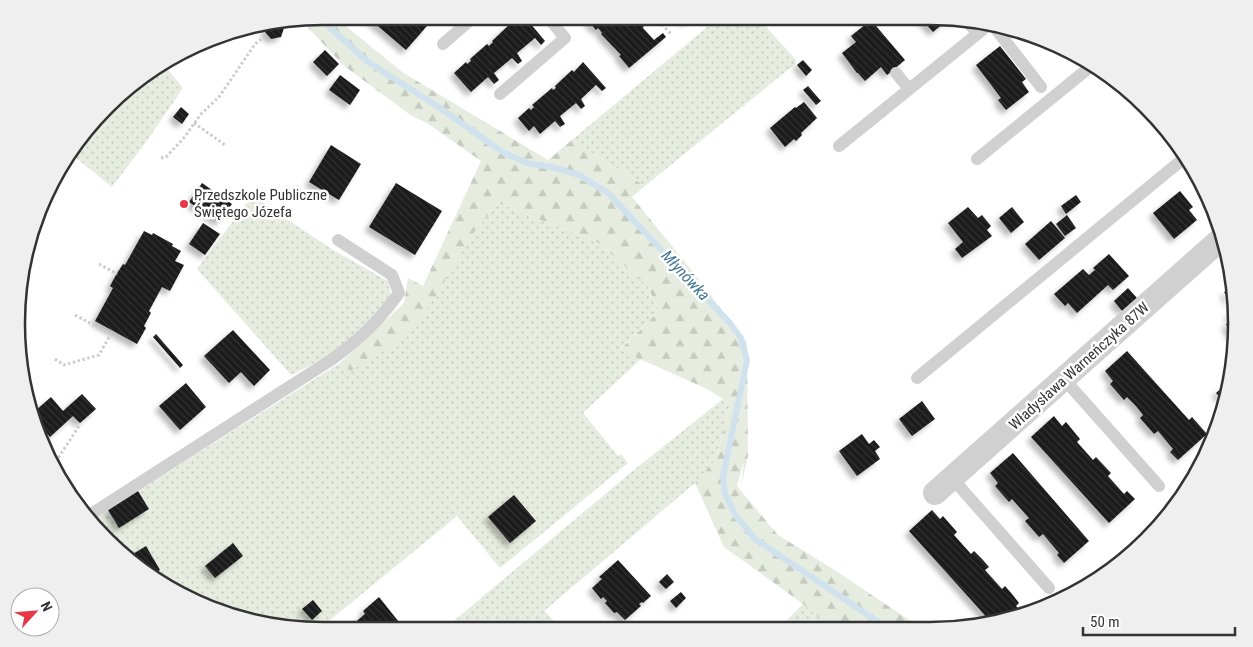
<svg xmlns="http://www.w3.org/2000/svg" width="1253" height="647" font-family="'Roboto Condensed',sans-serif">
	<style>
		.grass { fill: url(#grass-dots) }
		.forest { fill: url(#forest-firs) }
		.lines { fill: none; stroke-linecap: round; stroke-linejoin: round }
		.stream { stroke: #cfe2ee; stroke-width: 6 }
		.building { fill: url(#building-back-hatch); filter: url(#shadow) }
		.path { stroke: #cdcdcd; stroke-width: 3; stroke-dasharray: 2.5 2.5; stroke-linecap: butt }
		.lane { stroke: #d0d0d0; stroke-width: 12 }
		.street { stroke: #d0d0d0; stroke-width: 24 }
		.poi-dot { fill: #e63946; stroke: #fff; stroke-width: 2 }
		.labels { text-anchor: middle; stroke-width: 5; stroke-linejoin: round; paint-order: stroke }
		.poi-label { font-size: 15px; fill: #333; stroke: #fff; text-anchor: start }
		.street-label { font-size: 15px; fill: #333; stroke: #fff }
		.water-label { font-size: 16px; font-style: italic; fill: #3f7597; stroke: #fff }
		.rim { fill: none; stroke: #333; stroke-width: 2.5 }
	</style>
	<defs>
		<pattern id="grass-dots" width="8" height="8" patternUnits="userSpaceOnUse" patternTransform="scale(1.25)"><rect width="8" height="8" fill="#e6ecdf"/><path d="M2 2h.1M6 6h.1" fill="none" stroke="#c6cbc0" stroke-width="1.8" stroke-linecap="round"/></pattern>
		<pattern id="forest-firs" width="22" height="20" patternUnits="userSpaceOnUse" patternTransform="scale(1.25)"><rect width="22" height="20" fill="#e6ecdf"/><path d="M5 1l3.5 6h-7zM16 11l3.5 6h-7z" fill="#c6cbc0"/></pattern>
		<pattern id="building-back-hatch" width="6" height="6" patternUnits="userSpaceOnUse" patternTransform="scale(1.25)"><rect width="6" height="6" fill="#1a1a1a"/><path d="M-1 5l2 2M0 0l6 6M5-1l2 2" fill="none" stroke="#333"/></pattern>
		<filter id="shadow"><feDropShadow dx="-4.5" dy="4.5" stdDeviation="2.5" flood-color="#0004"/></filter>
	</defs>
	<rect width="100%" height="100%" fill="#fff"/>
	<path class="grass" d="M719,17H757L796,60L795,64L645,186L572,140Z
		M164,65L183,88L146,142L112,187L69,152L136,80Z
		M252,196L333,250L388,281L391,295L384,308L335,353L291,375L197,269Z
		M498,203L599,243L648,287L659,311L620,349L641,359L583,413L618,456L621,454L628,463L500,568L457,516L318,630H304L187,599L106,541L92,521L108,510L340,363L351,371L437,295L467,241Z
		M723,399L730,403L716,459L695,483L544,611L562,629L443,630L634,470Z
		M803,604L832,628L778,629Z"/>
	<path class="forest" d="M324,16H337L346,26L402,72L548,160L572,140L645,186L632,197L689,267L747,343L748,456L741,486L744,461L737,486L778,535L836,571L921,628H832L803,604L724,547L695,483L716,459L730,403L707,389L620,350L659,311L648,287L599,243L498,203L467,241L437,295L407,337L351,371L340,363L404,303L408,278L423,286L481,161L427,123L412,116L344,66L301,20Z"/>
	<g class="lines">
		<path class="stream" d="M318,17L368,62L440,108L504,153L527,163L552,167L579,175L608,193L729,322L741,338L747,360L723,477L725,494L736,516L755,539L887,628"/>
	</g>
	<path class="building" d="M366,16H416L427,26L406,50Z
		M520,16H524L545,41L541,45L535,38L517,53L522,61L518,64L512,58L494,73L499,80L494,84L488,77L471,92L454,73L466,62L467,64L471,61L470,59L487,44L489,46L493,42L492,41L510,24L512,26Z
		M588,17H633L642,26L644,25L643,28L654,40L663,33L666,37L629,68L619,56L621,55L601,34L602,33L598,28L596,30L586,18Z
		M681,17H692L686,22Z
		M920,17H949L958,19L953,23L950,18L933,32Z
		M871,20L905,60L887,75L881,67L865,81L858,73H857L842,53L856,42L851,36Z
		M280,23L284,28L281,37L271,39L265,32L267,26Z
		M1000,46L1026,79L1022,82L1029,92L1006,110L998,100L1001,98L976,65Z
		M325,50L339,64L327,76L313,62Z
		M803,60L812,70L806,76L797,65Z
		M583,62L606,88L602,91L596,85L581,99L585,106L581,109L576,103L560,116L565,124L560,127L555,121L540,134L534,126L529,131L518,118L529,108L531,110L534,107L532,105L552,88L553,90L556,88L555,86L572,70L574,72Z
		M340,75L360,90L350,105L329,90Z
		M808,86L821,101L816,105L803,90Z
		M804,102L817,118L801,133L802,135L796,141L794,139L785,147L770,128L795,107L796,108Z
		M181,107L189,114L182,124L173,117Z
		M331,145L361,164L339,200L309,182Z
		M202,183L232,204L219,222L189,202Z
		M396,183L442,211L415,255L369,227Z
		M1180,191L1193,207L1189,210L1197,220L1174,239L1153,213Z
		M1076,195L1081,202L1066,214L1061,206Z
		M968,207L978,218L982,215L991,226L987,230L992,236L962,258L955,249L963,242L948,223Z
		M1012,207L1024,222L1011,233L999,218Z
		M1067,215L1076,228L1065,236L1056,224Z
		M1051,221L1065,238L1039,260L1025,244Z
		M203,223L220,234L205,255L189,244Z
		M144,231L152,235L153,233L173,244L172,246L181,251L175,261L184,265L170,291L162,287L149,311L151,313L144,326L146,328L137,344L95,321L113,288L110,286L116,275L123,264L125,265Z
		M1109,254L1129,276L1113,290L1108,285L1077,313L1068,303L1065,306L1054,294L1083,269L1089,275L1095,270L1093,268Z
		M1128,288L1137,298L1122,311L1114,301Z
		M1229,290L1231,304L1224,292Z
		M1232,312L1235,339H1233L1226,324L1232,321L1228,313Z
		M233,330L270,370L254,386L241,372L229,383L204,356Z
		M156,334L183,365L180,368L153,337Z
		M1127,351L1189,420L1192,417L1207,434L1178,460L1170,452L1173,449L1158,431L1154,434L1140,418L1143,415L1136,406L1127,397L1124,400L1110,384L1113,381L1105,371Z
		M186,383L206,407L180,430L159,406Z
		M1225,385L1222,395L1221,399L1216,393Z
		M82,394L96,409L80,423L73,416L50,437L37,422L41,418L35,411L51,397L63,411Z
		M922,401L935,419L912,436L899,419Z
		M1054,416L1062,426L1066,422L1080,439L1077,442L1093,460L1096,457L1111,473L1108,476L1124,494L1127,491L1135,499L1109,523L1031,437Z
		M862,434L869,444L874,440L880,447L875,451L880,459L857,476L839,451Z
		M1013,453L1089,541L1064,563L1057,555L1059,553L1043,534L1039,537L1025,521L1029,518L1012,499L1009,502L995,486L998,483L990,473Z
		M138,491L149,509L119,528L108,510Z
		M514,495L536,521L510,543L488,517Z
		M932,510L940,519L943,516L957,532L954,535L971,554L974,551L982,559L989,567L985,570L1002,589L1005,586L1012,594L1019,603L1016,606L1023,614L991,622L909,531Z
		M233,543L243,556L215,578L205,566Z
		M146,546L160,570L153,574L128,557Z
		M618,560L651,596L643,603L642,602L639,604L641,606L625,620L617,612L614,613L605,603L607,601L603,597L601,599L592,588L602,579L599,577Z
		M667,574L674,582L666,589L659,582Z
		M681,592L686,598L676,608L670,601Z
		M379,597L403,627L405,630H358L353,624L365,614L363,611Z
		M313,600L322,611L312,620L302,609Z"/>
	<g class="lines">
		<path class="path" d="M655,17L671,34
			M194,123L225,145
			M161,158L166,157L183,139L201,114L219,97L253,47L258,41L265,38
			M31,234L44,219
			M99,264L117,274
			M75,315L110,334
			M55,359L64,365L99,355L112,332
			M53,466L79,426"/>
		<path class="lane" d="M967,22L978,33
			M996,29L1041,87
			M443,44L475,16
			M896,73L909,89
			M500,94L565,38L547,16
			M839,146L986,27
			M977,159L1090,67
			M917,378L1183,159
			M1064,379L1159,486
			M952,478L1049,588
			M88,516L331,360C359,340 379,321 399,293L392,275L338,240"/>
		<path class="street" d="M935,493L1222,238"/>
	</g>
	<circle class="poi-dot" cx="184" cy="204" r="5"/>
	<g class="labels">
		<g class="poi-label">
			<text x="194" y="200">Przedszkole Publiczne<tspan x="194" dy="17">Świętego Józefa</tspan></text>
		</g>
		<g class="street-label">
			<text transform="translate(1079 366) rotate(-42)" y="5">Władysława Warneńczyka 87W</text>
		</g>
		<g class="water-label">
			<text transform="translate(686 275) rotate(47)" y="6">Młynówka</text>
		</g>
	</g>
	<path d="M0 0H1253V647H0ZM323 25H930A298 298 0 0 1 1228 323V324A298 298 0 0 1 930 622H323A298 298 0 0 1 25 324V323A298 298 0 0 1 323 25Z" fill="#efefef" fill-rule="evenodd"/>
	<path class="rim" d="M323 25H930A298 298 0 0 1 1228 323V324A298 298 0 0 1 930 622H323A298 298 0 0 1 25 324V323A298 298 0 0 1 323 25Z"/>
	<g transform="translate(35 612) rotate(64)"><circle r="24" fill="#ffffff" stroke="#adadad"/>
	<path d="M0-4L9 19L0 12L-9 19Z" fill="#e63946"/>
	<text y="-8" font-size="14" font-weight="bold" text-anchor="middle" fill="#333333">N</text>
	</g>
	<path d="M1083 627v8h152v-8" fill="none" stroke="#333333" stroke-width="2.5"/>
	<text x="1090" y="627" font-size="15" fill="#333333" stroke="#ffffff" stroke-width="4" paint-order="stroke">50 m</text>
</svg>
